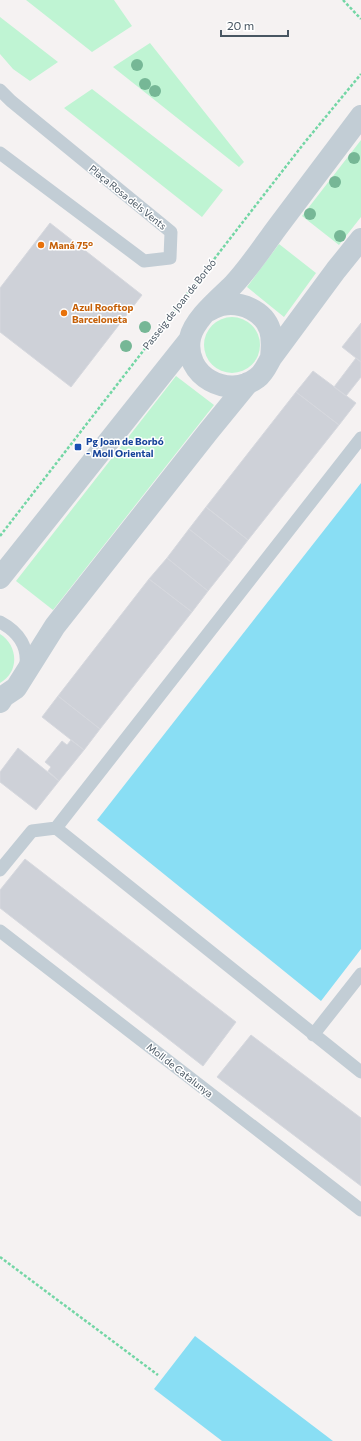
<svg xmlns="http://www.w3.org/2000/svg" width="361" height="1441" font-family="Commissioner,sans-serif">
	<style>
		.green { fill: #bff4d3 }
		.water { fill: #89def4 }
		.building { fill: #ced1d8; stroke: #d6d8de }
		.lines { fill: none; stroke-linecap: round; stroke-linejoin: round }
		.path { stroke: #73d6a5; stroke-width: 2.5; stroke-dasharray: 3 2; stroke-linecap: butt }
		.service { stroke: #c2cdd5; stroke-width: 13 }
		.minor { stroke: #c2cdd5; stroke-width: 22 }
		.tree { fill: #76b796 }
		.food-dot { fill: #e8710a; stroke: #fff; stroke-width: 1.5 }
		.transit-dot { fill: #1a4fb4; stroke: #fff; stroke-width: 1.5 }
		.labels { text-anchor: middle; stroke-width: 3; stroke-linejoin: round; paint-order: stroke }
		.street-label { font-size: 10px; fill: #485662; stroke: #fff }
		.food-label { font-size: 10px; font-weight: bold; fill: #c56008; stroke: #fff; text-anchor: start }
		.transit-label { font-size: 10px; font-weight: bold; fill: #164399; stroke: #fff; text-anchor: start }
	</style>
	<rect width="100%" height="100%" fill="#f5f2f2"/>
	<path class="green" d="M26,0H114L132,26L92,52Z
		M0,17L58,62L30,81L13,69L0,54Z
		M150,43L244,162L239,167L113,67Z
		M92,89L223,190L202,217L64,108Z
		M361,140V217L339,245L302,216Z
		M279,244L316,273L284,317L247,287Z
		M204 345a28 28 0 1 1 56 0a28 28 0 1 1-56 0Z
		M176,376L214,405L53,610L16,581Z
		M0,634C18,645 20,672 0,683Z"/>
	<path class="water" d="M361,483V949L321,1001L97,820Z
		M195,1336L333,1441H222L154,1389Z"/>
	<path class="building" d="M50,223L142,295L71,387L0,332V288Z
		M361,323V362L342,347Z
		M356,358L361,362V377L346,396L334,387Z
		M313,371L356,403L339,425L296,392Z
		M296,392L339,425L248,540L206,507Z
		M206,507L248,540L231,562L189,529Z
		M189,529L231,562L208,591L167,558Z
		M167,558L208,591L192,612L149,579Z
		M149,579L192,612L100,729L58,696Z
		M58,696L100,729L84,750L42,717Z
		M71,740L84,750L59,781L48,771L51,767L45,762L62,741L67,745Z
		M18,748L59,781L36,810L0,782V772Z
		M25,859L236,1022L203,1066L0,908V890Z
		M251,1035L361,1118V1186L217,1077Z"/>
	<g class="lines">
		<path class="path" d="M343,0L361,19
			M0,536L256,205L305,142L361,74
			M0,1257L158,1375"/>
		<path class="service" d="M0,90L11,101L171,232L170,258L144,261L0,153
			M0,622C19,632 30,648 25,670
			M56,828L361,1072
			M0,870L32,831L56,828L361,438
			M0,931L361,1210
			M313,1035L361,974"/>
		<path class="minor" d="M361,116C334,152 306,189 279,225C264,245 250,267 233,285C219,299 194,319 190,338C183,376 228,400 257,378C264,373 267,365 271,358L336,270L361,239
			M208,311C212,309 217,306 222,305C241,301 264,311 270,330C273,340 272,349 271,358
			M0,578L190,339
			M0,702L4,696L16,688L55,626L208,432L248,383"/>
	</g>
	<g class="tree">
		<circle cx="137" cy="65" r="6"/>
		<circle cx="145" cy="84" r="6"/>
		<circle cx="155" cy="91" r="6"/>
		<circle cx="354" cy="158" r="6"/>
		<circle cx="335" cy="182" r="6"/>
		<circle cx="310" cy="214" r="6"/>
		<circle cx="340" cy="236" r="6"/>
		<circle cx="145" cy="327" r="6"/>
		<circle cx="126" cy="346" r="6"/>
	</g>
	<g class="food-dot">
		<circle cx="41" cy="245" r="4"/>
		<circle cx="64" cy="313" r="4"/>
	</g>
	<rect class="transit-dot" x="74" y="443" width="8" height="8" rx="2"/>
	<g class="labels">
		<g class="street-label">
			<text transform="translate(128 197) rotate(39)" y="4">Plaça Rosa dels Vents</text>
			<text transform="translate(179 304) rotate(-52)" y="4">Passeig de Joan de Borbó</text>
			<text transform="translate(180 1070) rotate(38)" y="4">Moll de Catalunya</text>
		</g>
		<g class="food-label">
			<text x="49" y="249">Maná 75°</text>
			<text x="72" y="311">Azul Rooftop<tspan x="72" dy="12">Barceloneta</tspan></text>
		</g>
		<g class="transit-label">
			<text x="86" y="445">Pg Joan de Borbó<tspan x="86" dy="12">- Moll Oriental</tspan></text>
		</g>
	</g>
	<path d="M221 30v6h67v-6" fill="none" stroke="#485662" stroke-width="2"/>
	<text x="227" y="30" font-size="12" fill="#485662" stroke="#ffffff" stroke-width="3" paint-order="stroke">20 m</text>
</svg>
